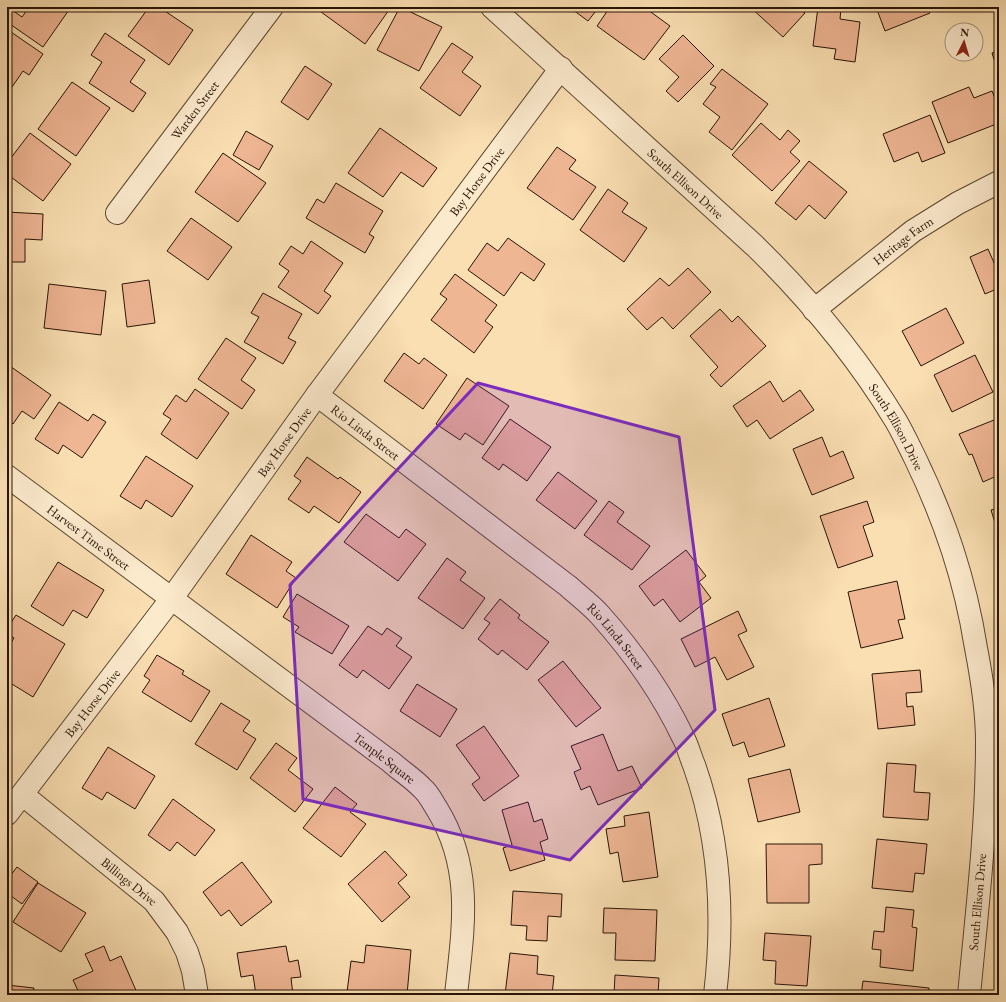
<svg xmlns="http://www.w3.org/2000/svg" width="1006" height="1002" font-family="'EB Garamond',serif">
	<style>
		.building { fill: #efb694; stroke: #281405 }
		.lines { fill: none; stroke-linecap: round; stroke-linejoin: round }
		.minor-casing { stroke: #5c4730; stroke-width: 24 }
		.minor { stroke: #fceacd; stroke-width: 22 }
		.marked { fill: #7b2cbf; fill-opacity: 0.2; stroke: #7b2cbf; stroke-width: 3; stroke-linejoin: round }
		.labels { text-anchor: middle; stroke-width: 3.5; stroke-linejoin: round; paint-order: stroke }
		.street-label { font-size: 13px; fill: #281405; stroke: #fceacd }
	</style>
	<rect width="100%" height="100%" fill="#fadfb2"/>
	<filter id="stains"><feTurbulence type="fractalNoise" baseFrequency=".005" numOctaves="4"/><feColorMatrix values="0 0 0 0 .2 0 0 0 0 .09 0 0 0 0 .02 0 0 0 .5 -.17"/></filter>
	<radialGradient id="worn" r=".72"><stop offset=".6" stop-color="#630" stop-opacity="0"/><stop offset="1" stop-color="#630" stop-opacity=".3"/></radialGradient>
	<path class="building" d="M7,7H14L12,10L22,17L29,7H71L43,47L7,22Z
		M149,7H159L193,30L169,65L128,36Z
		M319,7H391L365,44L317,9Z
		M400,7L442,27L419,71L377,50Z
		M569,7H599L588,21Z
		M610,7H644L670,26L644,60L597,26Z
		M750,7H797L805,13L783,37Z
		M818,7L841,9L840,19L860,22L855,62L834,59L836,49L813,46Z
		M876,7H928L930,13L885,31Z
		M11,32L43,54L29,75L23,71L12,87L7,83V38Z
		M105,33L145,60L130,82L146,93L133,112L89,83L102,62L91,55Z
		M683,35L714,66L678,102L666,91L679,77L659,59Z
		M452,43L473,57L462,72L481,86L460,116L420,88Z
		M999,51V75L992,53Z
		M305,66L332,84L308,120L281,102Z
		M722,69L768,104L732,150L709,132L720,117L703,104L716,87L710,84Z
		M72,82L110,108L76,156L38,129Z
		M969,87L974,98L992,91L999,108V123L948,143L932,102Z
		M930,115L945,153L922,162L918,152L894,162L883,134Z
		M761,123L780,140L788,130L800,141L790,152L800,161L772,191L732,155Z
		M380,128L437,168L423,187L401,172L383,197L348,173Z
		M246,131L273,146L259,170L233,155Z
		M30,133L71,164L43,201L7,174V163Z
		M557,147L576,160L569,169L596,187L573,220L527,188Z
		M223,153L266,183L238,222L195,192Z
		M809,161L847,192L825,219L809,205L796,220L775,203Z
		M336,183L383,211L369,234L374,237L365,253L306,218L317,199L324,203Z
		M608,189L628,203L622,212L647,228L624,262L580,230Z
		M7,212L43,214L42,240L25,239V262H7Z
		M191,218L232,247L208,280L167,251Z
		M508,238L545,264L534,281L521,272L504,296L468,270L487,243L498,251Z
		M311,241L343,263L324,291L331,296L318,314L278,287L289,271L279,264L291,246L303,254Z
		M988,249L995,265L999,263V288L985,294L970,257Z
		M688,268L711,292L673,329L662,317L647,330L627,309L660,278L669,286Z
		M455,274L497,305L485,321L493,327L474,353L431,320L447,299L440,294Z
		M149,280L155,323L127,327L122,284Z
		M49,284L106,291L101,335L44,328Z
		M263,293L302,314L288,338L296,342L283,364L244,342L259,317L251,313Z
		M946,308L964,343L921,366L902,331Z
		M720,309L732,322L738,316L766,346L721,387L710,375L718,367L690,336Z
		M226,338L256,358L241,380L255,390L242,409L198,379Z
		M404,353L419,364L424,358L447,375L423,409L384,381Z
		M975,355L993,392L952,412L934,375Z
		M7,364L51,395L34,419L22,411L13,424L7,419Z
		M467,378L509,406L483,445L465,433L460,440L436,424Z
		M770,381L783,402L800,390L814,410L770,439L757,420L747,427L733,406Z
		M195,389L229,413L197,459L161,434L171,419L163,414L176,395L186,402Z
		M59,402L88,421L93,414L106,422L82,458L63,445L58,454L35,439Z
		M999,418V475L983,482L972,454L969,455L959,434Z
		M510,419L551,447L527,481L503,464L499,470L482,458Z
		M822,437L830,457L843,451L854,478L812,495L793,449Z
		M146,456L193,486L172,517L146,500L141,509L120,496Z
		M307,457L338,479L340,477L361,492L339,523L314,506L309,513L288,499L301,481L294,476Z
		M558,472L597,501L575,529L536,500Z
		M999,489V503L995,490Z
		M609,501L624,512L617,522L650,546L632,570L584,535Z
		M867,501L874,522L863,526L873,556L838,568L820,516Z
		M999,508V536L991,510Z
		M366,514L399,538L406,529L426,544L398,581L344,542Z
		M251,535L292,562L286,571L296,578L277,608L226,574Z
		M686,550L706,576L699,582L711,598L680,622L663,599L654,606L639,586Z
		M447,558L466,572L460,580L485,598L463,629L418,598Z
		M58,562L104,590L87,618L73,610L63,626L31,606Z
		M897,581L905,619L898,620L903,638L861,648L848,592Z
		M297,594L349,626L332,654L295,632L299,627L283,617Z
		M500,599L520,615L518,618L549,642L527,670L502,650L498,655L478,639L490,623L484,619Z
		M738,611L747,631L738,635L754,667L727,680L715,657L695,667L681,639Z
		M16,615L65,644L33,697L7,681V649L14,638L7,634V629Z
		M368,626L382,635L387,628L402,638L396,646L412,657L389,689L363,670L357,678L339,665Z
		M157,655L184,671L182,674L210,691L191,722L142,692L150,680L144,676Z
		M563,661L601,708L576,727L538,680Z
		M920,670L922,692L906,693L907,707L913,706L915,725L878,729L872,674Z
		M417,684L457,709L440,737L400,711Z
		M7,694L12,698L7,705Z
		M769,698L785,746L749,757L744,742L733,746L722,714Z
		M221,703L250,721L243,731L256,739L237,770L195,744Z
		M484,726L519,776L484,801L472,784L480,778L456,745Z
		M603,734L618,771L632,766L642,788L598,805L590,786L581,790L574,772L581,769L571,746Z
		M276,743L297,758L288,770L313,789L295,812L250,778Z
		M108,747L155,776L135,809L107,792L102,800L82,788Z
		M887,763L916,765L914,792L930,793L928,820L883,817Z
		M790,769L800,812L758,822L748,779Z
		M335,787L357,804L350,812L366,824L341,857L303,828Z
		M173,799L215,830L195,856L177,842L170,851L148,835Z
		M528,802L534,822L542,819L548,839L540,842L545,860L510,871L503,848L512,845L502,810Z
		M649,812L658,877L623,882L618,852L610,854L606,829L625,826L624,816Z
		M877,839L927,844L924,874L915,873L913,892L872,888Z
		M766,844H822V864L809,865V903H767Z
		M385,851L407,875L398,883L410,897L382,922L348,884Z
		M242,862L272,902L241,926L229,910L221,916L203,892Z
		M17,867L38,882L22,904L7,893V880Z
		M38,883L86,913L61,952L13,922Z
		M513,891L562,894L561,917L548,916L547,941L526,940L527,926L511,925Z
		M886,907L914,910L912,927L917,928L913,971L880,967L881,950L872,949L874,931L884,932Z
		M604,908L657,910L655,961L615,960L616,933H603Z
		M765,933L811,936L807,986L775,984L776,961L763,960Z
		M366,945L411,950L407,995H373L347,992L351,961L364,963Z
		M104,946L110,961L121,956L138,995H80L73,980L93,971L85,954Z
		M286,946L289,962L298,960L301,977L291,978L293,995H256L253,975L241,977L237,953Z
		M510,953L538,956L537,974L554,976L552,995H505Z
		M615,975L659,978L658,995H614Z
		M863,981L929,988V995H861Z
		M7,985L34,988L33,995H7Z"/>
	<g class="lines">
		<g class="minor-casing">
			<g id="minor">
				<path id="s1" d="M492,7L755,246C808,298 858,358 896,421C903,433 909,446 915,458C945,520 965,579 976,648C982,679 987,710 987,742C987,826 977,911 969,995"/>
				<path id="s2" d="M117,213L272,7"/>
				<path id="s3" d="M814,310L913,231L958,203L999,182"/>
				<path id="s4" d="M317,395L568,586C579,596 590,604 600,615C632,651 662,693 683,737C688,746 690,756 694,765C720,838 724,919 715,995"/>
				<path id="s5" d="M7,476L391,762C401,771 414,779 423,789C429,794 433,803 437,809C474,869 463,929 456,995"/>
				<path id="s6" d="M23,795L154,901L177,932L187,952L193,971L197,995"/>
				<path id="s7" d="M7,814L172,598L317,395L561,68"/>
			</g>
		</g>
		<use href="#minor" class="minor"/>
	</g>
	<path class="marked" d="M478,383L679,437L715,710L570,860L303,799L290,585Z"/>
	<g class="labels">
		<g class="street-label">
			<text dy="5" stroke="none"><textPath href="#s2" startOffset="129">Warden Street</textPath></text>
			<text dy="5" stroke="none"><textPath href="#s7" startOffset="788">Bay Horse Drive</textPath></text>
			<text dy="5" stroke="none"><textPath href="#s1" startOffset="262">South Ellison Drive</textPath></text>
			<text dy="5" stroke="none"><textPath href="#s3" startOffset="113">Heritage Farm</textPath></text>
			<text dy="5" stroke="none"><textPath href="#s1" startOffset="586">South Ellison Drive</textPath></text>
			<text dy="5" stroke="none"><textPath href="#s4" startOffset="61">Rio Linda Street</textPath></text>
			<text dy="5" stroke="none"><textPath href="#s7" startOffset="464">Bay Horse Drive</textPath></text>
			<text dy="5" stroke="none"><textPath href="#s5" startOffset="102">Harvest Time Street</textPath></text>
			<text dy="5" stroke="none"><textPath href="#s4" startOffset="385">Rio Linda Street</textPath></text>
			<text dy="5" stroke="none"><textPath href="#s7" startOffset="140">Bay Horse Drive</textPath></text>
			<text dy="5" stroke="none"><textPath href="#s5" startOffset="471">Temple Square</textPath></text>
			<text dy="5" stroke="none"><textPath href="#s6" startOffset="137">Billings Drive</textPath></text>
			<text transform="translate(977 902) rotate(-85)" y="5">South Ellison Drive</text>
		</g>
	</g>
	<rect width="1006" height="1002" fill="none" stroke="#fadfb2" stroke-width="24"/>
	<rect x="8" y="8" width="990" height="986" fill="none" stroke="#281405" stroke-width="2"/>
	<rect x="12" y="12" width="982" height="978" fill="none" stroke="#281405"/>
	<g transform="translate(964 42) rotate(5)"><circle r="19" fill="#fceacd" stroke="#a7947d"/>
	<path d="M0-3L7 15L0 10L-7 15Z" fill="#8f2418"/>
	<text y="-6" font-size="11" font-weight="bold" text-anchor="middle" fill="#281405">N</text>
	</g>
	<rect width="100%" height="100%" filter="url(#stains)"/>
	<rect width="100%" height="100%" fill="url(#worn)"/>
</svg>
